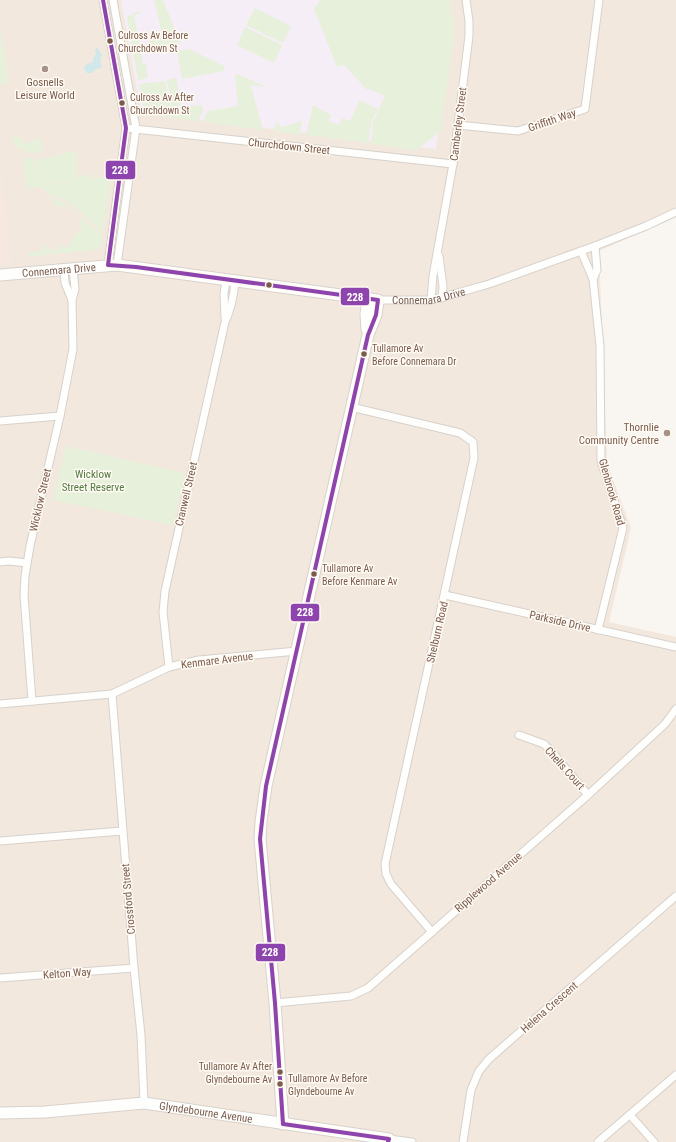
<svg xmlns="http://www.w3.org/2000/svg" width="676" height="1142" font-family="'Roboto Condensed',sans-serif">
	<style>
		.residential { fill: #f2e8de }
		.commercial { fill: #f6e8e1 }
		.education { fill: #f6eef6 }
		.green { fill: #e7f0db }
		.water { fill: #d0e8ea }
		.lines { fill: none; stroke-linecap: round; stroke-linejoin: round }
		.street-casing { stroke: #d7d1cb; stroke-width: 9 }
		.secondary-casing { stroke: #d9d2cb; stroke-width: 13 }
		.street { stroke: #fefefd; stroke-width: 7 }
		.secondary { stroke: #fefefd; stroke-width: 11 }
		.bus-1-casing { stroke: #fffaf3; stroke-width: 7 }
		.bus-1 { stroke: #8e44ad; stroke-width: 4 }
		.bus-dot { fill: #7a5c4d; stroke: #fffaf3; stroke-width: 1.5 }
		.poi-dot { fill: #a69286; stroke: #fffaf3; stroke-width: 1.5 }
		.labels { text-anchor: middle; stroke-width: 3; stroke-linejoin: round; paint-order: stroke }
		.bus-label { font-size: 10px; fill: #7a5c4d; stroke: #fffaf3; text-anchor: start }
		.poi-label { font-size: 11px; fill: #7a5c4d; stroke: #fffaf3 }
		.street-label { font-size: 11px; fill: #7a5c4d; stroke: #fffaf3 }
		.park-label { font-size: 11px; fill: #537a41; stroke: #fffaf3 }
		.line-badge { stroke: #fffaf3; stroke-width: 1.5 }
		.badge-label { font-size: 11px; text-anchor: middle; font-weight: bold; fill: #fff }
	</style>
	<rect width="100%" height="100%" fill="#f9f5f0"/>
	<path class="residential" d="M0,0H676V217L599,251L607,463L631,528L609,622L676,637V1142H0Z"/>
	<path class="commercial" d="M0,164L11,264L0,265Z"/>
	<path class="education" d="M121,0H449L447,71L436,149L141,113Z"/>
	<path class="green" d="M154,0H163L180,42L175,47L145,53L143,45L148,43V41L163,38Z
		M320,0H450L453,24V40L441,131L416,150L371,144L373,122L385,96L369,89L367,90L344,65L337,67L314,9Z
		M255,8L291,26L283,43L246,25Z
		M140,12V13L134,15L143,64H146L148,78L138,80L127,18L128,16L132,15L133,13Z
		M245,27L282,45L274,63L237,45Z
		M1,32L9,83L0,85V33Z
		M189,49L224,66V71L182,79L177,51Z
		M238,74L264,86V87L254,85L251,86L263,130L204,122L205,116L208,111L238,106L235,75Z
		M176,78L181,105L172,107L167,80Z
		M165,81L171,108L202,105L203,111L198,121L151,115L144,110L139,84Z
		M360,100L378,109L372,120L368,143L306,135L313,105L331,115L329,121L339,125L342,118L350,121Z
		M302,121L299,135L275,131L274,128L278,122L281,127Z
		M16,134L27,144L34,140L42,138L43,152C29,155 21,151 11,141Z
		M75,151C77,154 77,171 77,177L74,180L44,184L39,181L37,162L43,158L61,156V153Z
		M31,157L36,162L38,181L43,185L75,181L80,176L86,174L90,177L106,178L107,170L112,171L103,233L68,200L46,194L47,192L42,188L36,187V188H26L23,158Z
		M47,197L67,203L91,226L102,234L100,249L27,257V253L41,251L46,245L54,252L61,244L66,248L82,227L78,223L82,218L65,204L61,208Z
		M66,446L185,473L173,525L53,500Z"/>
	<path class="water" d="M97,47L102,55L100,61L102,67L95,70L92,73H87L85,71L84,67L87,64L93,62V58L96,54L95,50Z"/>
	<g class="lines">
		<g class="street-casing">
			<g id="street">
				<path d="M103,0L126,128L108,265"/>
				<path d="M113,0L136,128L117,265"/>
				<path d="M458,125L518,131L585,109L599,0"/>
				<path d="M126,128L453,164"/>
				<path d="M581,251L593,279L600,346L601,461L623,528L598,630"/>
				<path d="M439,256L443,286L442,298"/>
				<path d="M64,269L65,283L72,300"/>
				<path d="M593,279L597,270L595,246"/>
				<path id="s1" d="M378,300H431L461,292L489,284L595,246L646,226L676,212"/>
				<path d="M431,300L433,276L453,164L469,36V21L466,0"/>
				<path d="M225,318L224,294L226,280"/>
				<path d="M351,407L460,433L473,442L474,458L385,864L386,874L391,884L432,932"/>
				<path d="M0,421L60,416"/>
				<path d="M0,562L9,561L27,563"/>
				<path d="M445,595L676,647"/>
				<path d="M169,667L163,612L165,591L225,322C231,309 234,295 235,281"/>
				<path d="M112,694L134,968L141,1035L144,1103"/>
				<path d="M32,701L24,595L25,576L30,546L60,416L73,349L72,300L75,289L73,268"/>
				<path d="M0,704L112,694L169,667L199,660L297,651"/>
				<path d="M519,735L544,744L552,752L588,795"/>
				<path d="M0,841L122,831"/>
				<path d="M0,978L134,968"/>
				<path d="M275,1003L351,996L368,988L588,795L665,724L676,709"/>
				<path d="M630,1115L654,1142"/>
				<path d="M389,1139L412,1142"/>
				<path d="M463,1142L471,1090L479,1071L489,1059L676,896"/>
				<path d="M598,1142L676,1075"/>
			</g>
		</g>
		<g class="secondary-casing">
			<g id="secondary">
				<path id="s2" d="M0,275L117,265L378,300L376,315L368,335L266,786L261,822L260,839L275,1003L283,1124"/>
				<path d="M367,330L366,314L368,298"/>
				<path id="s3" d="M0,1113L45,1112L144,1103L389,1139L388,1142"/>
			</g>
		</g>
		<use href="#street" class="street"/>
		<use href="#secondary" class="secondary"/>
		<g class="bus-1-casing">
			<path id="bus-1" d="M103,0L126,128L108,265L136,267L378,300L376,315L368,335L266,786L260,839L275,1003L283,1124
				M283,1124L389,1139L388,1142"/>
		</g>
		<use href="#bus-1" class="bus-1"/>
	</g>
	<g class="bus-dot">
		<circle cx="110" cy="41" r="3.5"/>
		<circle cx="122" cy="103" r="3.5"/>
		<circle cx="269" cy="285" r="3.5"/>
		<circle cx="364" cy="354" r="3.5"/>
		<circle cx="314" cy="574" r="3.5"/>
		<circle cx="280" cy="1072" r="3.5"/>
		<circle cx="280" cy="1084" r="3.5"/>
	</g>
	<g class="poi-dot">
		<circle cx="45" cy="69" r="4"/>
		<circle cx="667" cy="433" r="4"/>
	</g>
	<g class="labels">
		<g class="bus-label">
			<text x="118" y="39">Culross Av Before<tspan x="118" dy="13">Churchdown St</tspan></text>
			<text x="130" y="101">Culross Av After<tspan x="130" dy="13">Churchdown St</tspan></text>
			<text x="372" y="352">Tullamore Av<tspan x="372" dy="13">Before Connemara Dr</tspan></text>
			<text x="322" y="572">Tullamore Av<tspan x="322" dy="13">Before Kenmare Av</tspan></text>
			<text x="272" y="1070" text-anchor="end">Tullamore Av After<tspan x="272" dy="13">Glyndebourne Av</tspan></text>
			<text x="288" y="1082">Tullamore Av Before<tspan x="288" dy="13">Glyndebourne Av</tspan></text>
		</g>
		<g class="poi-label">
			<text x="45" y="86">Gosnells<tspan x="45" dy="13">Leisure World</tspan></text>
			<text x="659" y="431" text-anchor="end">Thornlie<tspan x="659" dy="13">Community Centre</tspan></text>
		</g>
		<g class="street-label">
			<text transform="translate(552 120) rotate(-19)" y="4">Griffith Way</text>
			<text transform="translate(458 124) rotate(-83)" y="4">Camberley Street</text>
			<text transform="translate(289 146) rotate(6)" y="4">Churchdown Street</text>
			<text dy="4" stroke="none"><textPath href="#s2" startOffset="59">Connemara Drive</textPath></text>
			<text dy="4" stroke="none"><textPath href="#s1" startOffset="51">Connemara Drive</textPath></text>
			<text transform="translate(612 492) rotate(74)" y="4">Glenbrook Road</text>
			<text transform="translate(186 494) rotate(-77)" y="4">Cranwell Street</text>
			<text transform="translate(40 500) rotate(-77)" y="4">Wicklow Street</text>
			<text transform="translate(560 621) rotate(13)" y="4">Parkside Drive</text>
			<text transform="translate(437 632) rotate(-77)" y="4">Shelburn Road</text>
			<text transform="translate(217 660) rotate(-7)" y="4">Kenmare Avenue</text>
			<text transform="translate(565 768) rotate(48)" y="4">Chells Court</text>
			<text transform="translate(488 882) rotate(-41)" y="4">Ripplewood Avenue</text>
			<text transform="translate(128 899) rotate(-95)" y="4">Crossford Street</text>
			<text transform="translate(67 973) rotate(-4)" y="4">Kelton Way</text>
			<text transform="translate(549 1007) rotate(-41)" y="4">Helena Crescent</text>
			<text dy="4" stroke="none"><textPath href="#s3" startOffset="207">Glyndebourne Avenue</textPath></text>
		</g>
		<g class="park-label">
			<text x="93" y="478">Wicklow<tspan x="93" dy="13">Street Reserve</tspan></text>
		</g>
	</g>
	<g class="line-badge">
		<rect x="105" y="160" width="31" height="20" rx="4" fill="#8e44ad"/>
		<rect x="340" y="287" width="30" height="19" rx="4" fill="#8e44ad"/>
		<rect x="290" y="603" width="30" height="19" rx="4" fill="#8e44ad"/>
		<rect x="255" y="943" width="31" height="19" rx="4" fill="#8e44ad"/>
	</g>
	<g class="badge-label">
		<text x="120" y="174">228</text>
		<text x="355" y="301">228</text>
		<text x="305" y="616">228</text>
		<text x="270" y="956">228</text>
	</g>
</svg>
